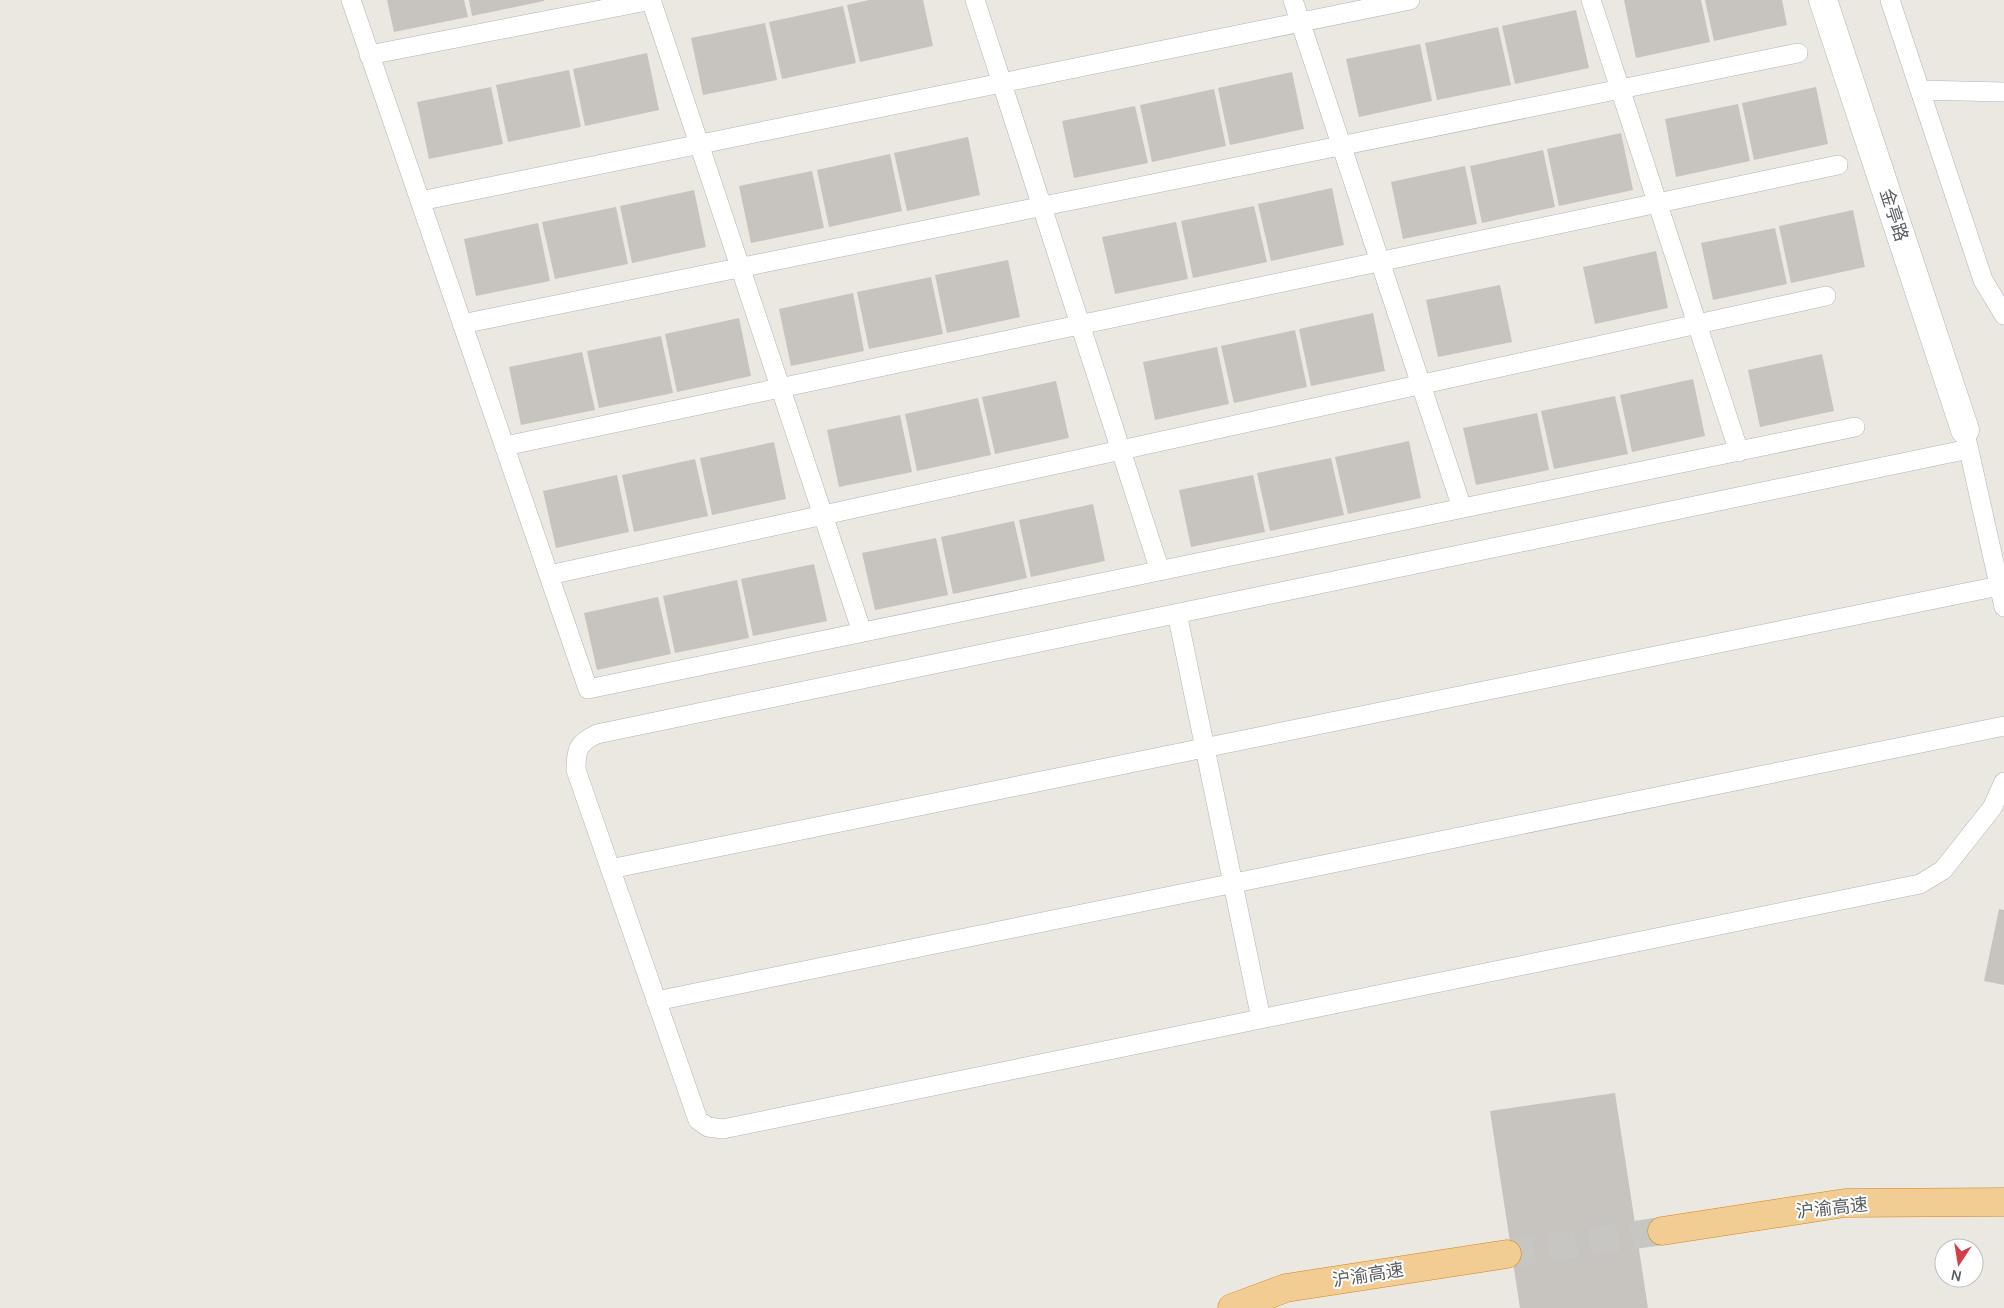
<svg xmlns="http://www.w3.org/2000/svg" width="2004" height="1308" font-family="Manrope,'Noto Sans SC',sans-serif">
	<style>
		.building { fill: #c7c3bf }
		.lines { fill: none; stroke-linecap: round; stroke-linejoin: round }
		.motorway-tunnel { stroke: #c7c6c2; stroke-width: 28; stroke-dasharray: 28 14; stroke-linecap: butt }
		.service-casing { stroke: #afb3b6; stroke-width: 20 }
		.minor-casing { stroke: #afb3b6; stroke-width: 29 }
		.motorway-casing { stroke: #d68218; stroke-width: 29 }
		.service { stroke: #fff; stroke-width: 19 }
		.minor { stroke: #fff; stroke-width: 28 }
		.motorway { stroke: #f1cd93; stroke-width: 28 }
		.labels { text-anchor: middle; stroke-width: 4; stroke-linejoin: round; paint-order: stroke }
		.street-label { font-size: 18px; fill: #5a5e61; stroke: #fff }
	</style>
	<rect width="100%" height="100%" fill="#ebe8e2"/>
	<path class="building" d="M387,0H464L468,17L394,32Z
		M469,0H544V1L472,16Z
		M869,0H923L933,46L860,62L847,5Z
		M1624,0H1701L1710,42L1636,58Z
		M1705,0H1782L1787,25L1714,41Z
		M843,6L856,63L782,79L769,22Z
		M1576,10L1589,68L1515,84L1502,26Z
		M765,23L777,80L703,95L691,38Z
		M1498,27L1511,85L1437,100L1425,43Z
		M1420,44L1432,101L1359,117L1346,59Z
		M647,53L659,110L585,126L573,69Z
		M569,70L581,127L508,142L496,85Z
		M1292,72L1304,129L1230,145L1218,88Z
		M491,87L503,144L429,159L417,102Z
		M1816,87L1828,144L1754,160L1742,103Z
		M1214,89L1226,146L1152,162L1140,105Z
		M1738,104L1750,161L1676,177L1665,119Z
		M1135,106L1148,163L1074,178L1062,121Z
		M1621,133L1633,190L1559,206L1547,149Z
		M968,137L980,195L907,211L894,153Z
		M1543,150L1555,207L1482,223L1470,166Z
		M890,154L902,211L829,227L817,170Z
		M1465,166L1477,224L1403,239L1391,182Z
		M812,171L824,228L751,243L739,186Z
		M1332,188L1344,245L1271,261L1258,204Z
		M694,190L706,247L632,263L620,206Z
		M1254,206L1267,262L1193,278L1181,221Z
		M616,207L628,264L555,279L542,222Z
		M1853,210L1865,267L1791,283L1779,226Z
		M1176,222L1188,279L1115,294L1102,237Z
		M538,223L550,281L476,296L464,239Z
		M1775,228L1787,284L1713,300L1701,243Z
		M1656,251L1668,308L1595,324L1583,267Z
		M1008,260L1020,317L947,333L935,275Z
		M931,277L943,334L869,349L857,292Z
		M1500,285L1512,342L1438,357L1426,300Z
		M853,293L864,351L791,366L779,309Z
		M1373,313L1385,371L1311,386L1299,329Z
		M739,318L751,376L677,392L665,334Z
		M1295,330L1307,387L1234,403L1221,346Z
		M661,336L673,393L599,408L587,351Z
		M1217,347L1229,404L1155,420L1143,362Z
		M582,352L595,410L521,425L509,367Z
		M1822,354L1834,411L1760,427L1748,370Z
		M1693,379L1705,436L1632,452L1620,395Z
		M1056,381L1069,438L995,454L982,397Z
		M1615,396L1628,454L1554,469L1541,411Z
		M978,398L991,455L917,471L905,414Z
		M1537,413L1549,470L1476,485L1463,428Z
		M900,415L912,472L839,487L827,430Z
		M1409,441L1421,498L1348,514L1335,457Z
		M774,442L786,499L712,515L700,458Z
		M1331,458L1344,515L1270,531L1257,473Z
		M695,459L708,516L634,532L622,475Z
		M617,475L629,532L556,548L543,491Z
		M1253,475L1265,532L1191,547L1179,490Z
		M1093,504L1105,561L1031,577L1019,520Z
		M1014,521L1027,578L953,594L941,537Z
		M936,538L948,595L875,610L862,553Z
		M814,564L827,621L753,636L741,579Z
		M737,580L749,638L675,653L663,596Z
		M658,597L671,654L597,670L584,613Z
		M1999,909L2004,910V985L1984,981Z
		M1615,1093L1648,1308H1520L1490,1111Z"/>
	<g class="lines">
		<path class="motorway-tunnel" d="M1507,1254L1662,1231"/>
		<g class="service-casing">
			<path id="service" d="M351,0L588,689L1855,427
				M651,0L862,632
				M975,0L1160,571
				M1293,0L1462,508
				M1591,0L1739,452
				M1890,0L1983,280L2004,315
				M369,55L652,0
				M1920,90L2004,92
				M420,201L1410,0
				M462,324L1798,53
				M1966,437L2004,607
				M505,446L1838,165
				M1969,449L597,734C578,743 576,749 576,770L698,1120L708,1127L723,1129L1920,884L1943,870L1992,808L2004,782
				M549,575L1826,296
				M1177,613L1261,1019
				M610,869L1999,586
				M656,1001L2004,726"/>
		</g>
		<g class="minor-casing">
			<path id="minor" d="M1823,0L1965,430"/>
		</g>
		<g class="motorway-casing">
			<path id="motorway" d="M1662,1231L1845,1203L2004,1202
				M1232,1308L1286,1288L1507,1254"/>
		</g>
		<use href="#service" class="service"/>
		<use href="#minor" class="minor"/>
		<use href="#motorway" class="motorway"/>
	</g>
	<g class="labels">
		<g class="street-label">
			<text transform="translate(1894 215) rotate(72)" y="6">金亭路</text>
			<text transform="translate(1832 1208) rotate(-6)" y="6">沪渝高速</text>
			<text transform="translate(1368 1275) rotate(-9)" y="6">沪渝高速</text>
		</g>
	</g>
	<g transform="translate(1959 1263) rotate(192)"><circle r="24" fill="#ffffff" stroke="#bdbfc0"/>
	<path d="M0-4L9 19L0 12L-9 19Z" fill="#d63e45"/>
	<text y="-8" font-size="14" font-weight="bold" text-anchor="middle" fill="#5a5e61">N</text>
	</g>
</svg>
